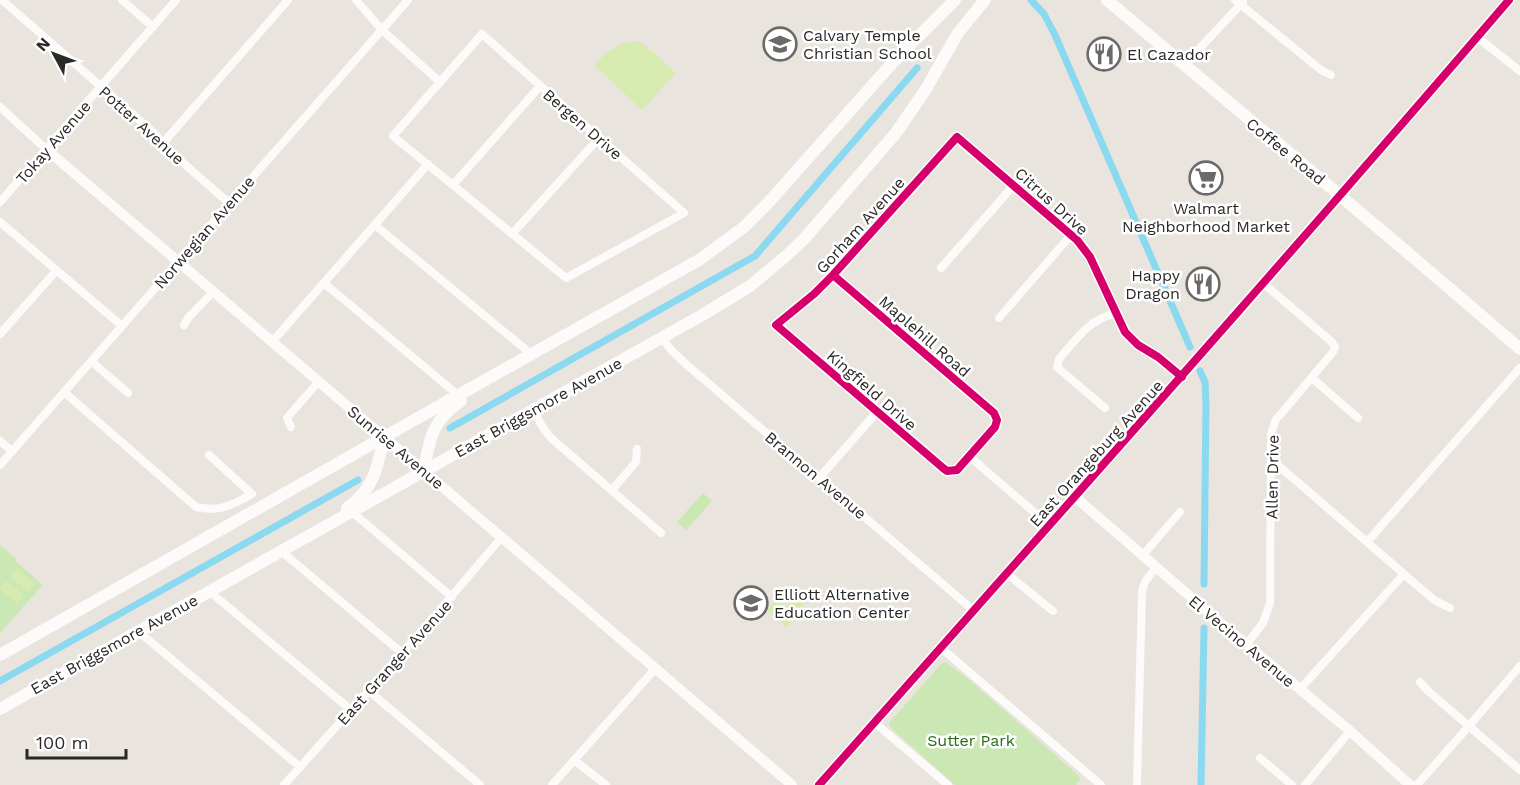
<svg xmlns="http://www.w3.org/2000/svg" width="1520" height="785" font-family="'Work Sans',sans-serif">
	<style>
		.green { fill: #cae7b4 }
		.pitch { fill: #d7ebb0 }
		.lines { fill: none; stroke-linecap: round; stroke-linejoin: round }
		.canal { stroke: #8bd9f1; stroke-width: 7 }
		.minor { stroke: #fcfbfa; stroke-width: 8 }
		.tertiary { stroke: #fcfbfa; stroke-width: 10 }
		.secondary { stroke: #fcfbfa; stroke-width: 12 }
		.cycleway-casing { stroke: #fff; stroke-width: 11 }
		.cycleway { stroke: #d6006c; stroke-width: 8 }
		.labels { text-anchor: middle; stroke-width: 5; stroke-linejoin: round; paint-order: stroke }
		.poi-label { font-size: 16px; fill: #292929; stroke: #fff; text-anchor: start }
		.street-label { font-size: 16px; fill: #292929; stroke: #fff }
		.park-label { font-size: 16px; fill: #276c13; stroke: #fff }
	</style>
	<rect width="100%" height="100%" fill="#e9e4de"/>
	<path class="green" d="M703,493L712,501L686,530L677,522Z
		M0,545L16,559L15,561L43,585L0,633Z
		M945,662L966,677L1079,776L1080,780L1076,785H955L890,727L889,723L942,663Z"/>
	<path class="pitch" d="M640,41L676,73L642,110L594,65L606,53L623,43Z
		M17,568L35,584L28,592L10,576Z
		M6,581L24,596L17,604L0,589V587Z
		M787,585L807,601L798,613L778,597Z
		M777,598L797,615L787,627L767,611Z"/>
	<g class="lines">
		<path class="canal" d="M1031,0L1044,14L1055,35L1190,347
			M1200,371L1205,382L1206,403L1204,584
			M450,428L755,256L917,68
			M0,681L358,480
			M1201,785L1204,628"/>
		<path class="minor" d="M2,0L153,132L173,154L229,203
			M122,0L153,27
			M356,0L382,30L440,82
			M1235,0L1321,70L1331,75
			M482,34L684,213L566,278L393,136Z
			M1477,37L1520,71
			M1184,65L1243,2
			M0,107L46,149
			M163,143L288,0
			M453,185L540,86
			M0,202L176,0
			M0,222L122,326
			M375,225L531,354
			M512,234L599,138
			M941,268L1014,185
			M833,275L994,413L997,420L995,427L957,470L947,471L943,468L776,325L814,294L833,275L957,137L1077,240L1090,257L1125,332L1138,345L1158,357L1182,377
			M324,283L458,395
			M999,318L1071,235
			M184,325L188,318L213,292
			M0,334L57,270
			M661,337L672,351L687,365L973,610
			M272,342L428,164
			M91,361L128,393
			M1312,378L1358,418
			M64,392L196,507C220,512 231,506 252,494L209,455
			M1105,408L1057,367L1059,359C1074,342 1091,317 1115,314
			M533,410L544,429L551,438L661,533
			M291,427L287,418L319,381
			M0,441L12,451
			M970,457L1049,525
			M1271,459L1434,600L1450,608
			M0,465L408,0
			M819,478L877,412
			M612,490L636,462L637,449
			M351,511L452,597
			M1367,542L1520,368
			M281,551L402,653
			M1142,556L1180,512
			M1006,573L1053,611
			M209,591L351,710
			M138,631L300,767
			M1246,645L1263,623L1270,603L1271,434L1276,419L1281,414L1333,352L1335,347L1332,342L1264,284
			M940,647L1101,785
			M1420,682L1428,691L1520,770
			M1300,689L1404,574
			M369,691L480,785
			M874,722L948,785
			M1260,758L1292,785
			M574,760L606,785
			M284,785L426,626L502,537
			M552,785L655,669
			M1137,785L1142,593C1143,582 1149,576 1156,568
			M1305,785L1350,731
			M1417,785L1469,726L1520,666"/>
		<path class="tertiary" d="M46,149L792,785
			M1074,496L1222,624L1350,731L1410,785
			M819,785C1050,524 1282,265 1509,0"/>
		<path class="secondary" d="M1107,0C1245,116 1384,231 1520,349
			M424,471C429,439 433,419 461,401
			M347,508C374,490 378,465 384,437
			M0,655L384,437L699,260L744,227L768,203L895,60L955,0
			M0,709L704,314L750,286L786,256L803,240L896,133L926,89L958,33L985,0"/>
		<g class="cycleway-casing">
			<path id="cycleway" d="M833,275L994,413L997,420L995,427L957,470L947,471L943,468L776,325L814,294L833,275L957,137L1077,240L1090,257L1125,332L1138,345L1158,357L1182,377
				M819,785C1050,524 1282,265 1509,0"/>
		</g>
		<use href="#cycleway" class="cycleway"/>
	</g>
	<defs>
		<g id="school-ring" transform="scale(1.725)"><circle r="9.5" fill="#fff" stroke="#6c6a68" stroke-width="1.5"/><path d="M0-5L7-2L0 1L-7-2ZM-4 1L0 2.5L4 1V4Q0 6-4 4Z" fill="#6c6a68"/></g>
		<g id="restaurant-ring" transform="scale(1.725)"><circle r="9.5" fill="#fff" stroke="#6c6a68" stroke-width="1.5"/><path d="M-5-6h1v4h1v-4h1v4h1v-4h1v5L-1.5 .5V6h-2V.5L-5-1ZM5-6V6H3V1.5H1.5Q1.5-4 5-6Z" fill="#6c6a68"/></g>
		<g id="supermarket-ring" transform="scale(1.725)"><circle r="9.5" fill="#fff" stroke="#6c6a68" stroke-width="1.5"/><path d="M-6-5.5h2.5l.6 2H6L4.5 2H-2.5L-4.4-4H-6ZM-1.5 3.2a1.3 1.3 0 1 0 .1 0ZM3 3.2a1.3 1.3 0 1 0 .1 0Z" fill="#6c6a68"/></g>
	</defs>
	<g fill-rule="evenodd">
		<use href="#school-ring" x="780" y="44"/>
		<use href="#restaurant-ring" x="1104" y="54"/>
		<use href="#supermarket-ring" x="1206" y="178"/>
		<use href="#restaurant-ring" x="1203" y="284"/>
		<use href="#school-ring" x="751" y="603"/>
	</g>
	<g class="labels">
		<g class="poi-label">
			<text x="803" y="41">Calvary Temple<tspan x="803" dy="18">Christian School</tspan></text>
			<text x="1127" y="60">El Cazador</text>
			<text x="1206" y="214" text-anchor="middle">Walmart<tspan x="1206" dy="18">Neighborhood Market</tspan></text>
			<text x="1180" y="281" text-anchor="end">Happy<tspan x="1180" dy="18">Dragon</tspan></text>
			<text x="774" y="600">Elliott Alternative<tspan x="774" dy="18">Education Center</tspan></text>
		</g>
		<g class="street-label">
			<text transform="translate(583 124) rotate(41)" y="6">Bergen Drive</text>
			<text transform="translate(142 125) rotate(42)" y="6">Potter Avenue</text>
			<text transform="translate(53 142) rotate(-49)" y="6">Tokay Avenue</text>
			<text transform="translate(1286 151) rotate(39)" y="6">Coffee Road</text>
			<text transform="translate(1052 201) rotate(42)" y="6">Citrus Drive</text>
			<text transform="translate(860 225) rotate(-48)" y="6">Gorham Avenue</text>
			<text transform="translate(204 232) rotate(-49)" y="6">Norwegian Avenue</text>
			<text transform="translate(925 336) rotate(41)" y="6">Maplehill Road</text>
			<text transform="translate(872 390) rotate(41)" y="6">Kingfield Drive</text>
			<text transform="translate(538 407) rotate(-29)" y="6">East Briggsmore Avenue</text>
			<text transform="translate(396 447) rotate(40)" y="6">Sunrise Avenue</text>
			<text transform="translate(1096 453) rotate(-48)" y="6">East Orangeburg Avenue</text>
			<text transform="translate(816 475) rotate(40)" y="6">Brannon Avenue</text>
			<text transform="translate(1272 477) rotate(-89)" y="6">Allen Drive</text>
			<text transform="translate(1242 641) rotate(40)" y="6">El Vecino Avenue</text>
			<text transform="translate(114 644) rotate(-29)" y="6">East Briggsmore Avenue</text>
			<text transform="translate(394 662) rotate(-48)" y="6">East Granger Avenue</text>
		</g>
		<g class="park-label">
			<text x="971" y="746">Sutter Park</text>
		</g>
	</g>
	<g transform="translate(54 54) rotate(311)" stroke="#ffffff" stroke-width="4.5" paint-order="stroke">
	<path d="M0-4.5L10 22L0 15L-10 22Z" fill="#292929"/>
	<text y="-9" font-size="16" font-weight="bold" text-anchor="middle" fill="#292929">N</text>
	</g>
	<path d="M27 749v9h99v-9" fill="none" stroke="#292929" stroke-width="3"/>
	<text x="36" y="749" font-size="18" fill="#292929" stroke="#ffffff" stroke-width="4.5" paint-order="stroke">100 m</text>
</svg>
